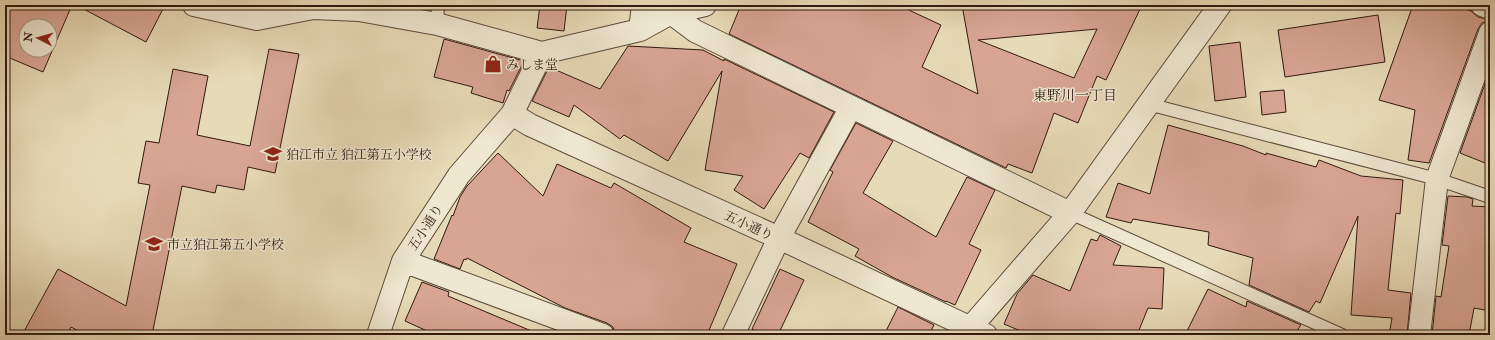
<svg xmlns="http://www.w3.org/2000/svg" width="1495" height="340" font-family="'IM FELL Double Pica','Noto Serif JP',serif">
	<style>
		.building { fill: #d8a593; stroke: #311910; fill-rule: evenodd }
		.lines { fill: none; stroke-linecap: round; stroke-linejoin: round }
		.service-casing { stroke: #5e493a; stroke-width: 14 }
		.minor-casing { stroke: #5e493a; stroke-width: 24 }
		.service { stroke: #efe7d0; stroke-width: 12 }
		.minor { stroke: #efe7d0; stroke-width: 22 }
		.labels { text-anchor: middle; stroke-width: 3; stroke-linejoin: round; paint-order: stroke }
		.poi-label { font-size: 13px; fill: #311910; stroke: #efe7d0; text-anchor: start }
		.street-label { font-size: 13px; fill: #311910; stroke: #efe7d0 }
		.neighbourhood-label { font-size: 14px; fill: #311910; stroke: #efe7d0 }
	</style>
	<rect width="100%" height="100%" fill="#e7dab6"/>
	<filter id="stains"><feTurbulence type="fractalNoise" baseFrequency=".005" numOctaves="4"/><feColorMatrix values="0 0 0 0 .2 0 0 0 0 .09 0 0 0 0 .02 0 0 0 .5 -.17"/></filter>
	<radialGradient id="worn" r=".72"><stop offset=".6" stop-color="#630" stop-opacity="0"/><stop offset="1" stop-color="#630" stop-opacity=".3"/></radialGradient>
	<path class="building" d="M5,5H72L43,72L5,56ZM26,26H50V50H26Z
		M76,5H165L146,42Z
		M540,5H567L564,31L537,28Z
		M741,5H898L941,25L922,67L978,94L962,5H1142L1106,80L1097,76L1078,123L1054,113L1032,173L1008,164L1006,168L729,34ZM1097,29L1074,78L978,40Z
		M1413,5H1453L1471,11L1478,17L1490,20L1482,23L1478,29L1429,163L1408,160L1415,110L1379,100Z
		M1378,15L1385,62L1285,77L1278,30Z
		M444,39L524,61L509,91L507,90L503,103L471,93L473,87L434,77Z
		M1240,42L1246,97L1215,101L1209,46Z
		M628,46L703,50L724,61V59L834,112L809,158L800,153L764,209L734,190L743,176L705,170L722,71L668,161L624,135L620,139L574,105L569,117L532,101L549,67L600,89Z
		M269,49L299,54L275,173L248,167L244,190L217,185L215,193L182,186L152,335H86L71,327L67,335H22L58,269L126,306L150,185L138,183L146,141L159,143L173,69L208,76L197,135L250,146Z
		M1490,70V165L1460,153Z
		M1284,90L1286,112L1262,115L1260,92Z
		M856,123L893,141L863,193L936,237L967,177L995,190L969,244L981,250L955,305L946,301V302L892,277L855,256L859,249L808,222L833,172L830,170Z
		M1168,125L1243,146L1266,155V153L1316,167L1319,160L1361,176L1403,180L1400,214L1396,213L1388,290L1411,293L1407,335H1389L1392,318L1351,315L1358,216L1320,303L1316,301L1309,312L1249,285L1253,258L1208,245L1209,232L1133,219L1131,223L1106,217L1118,183L1150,194Z
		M498,153L543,196L557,164L611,188L614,183L691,228L684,242L737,264L707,335H619L615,333L613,327L607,323L565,308L467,258L466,260L464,259L460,269L434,259L452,215L453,216L460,197L467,186Z
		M1448,196L1467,197L1473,199L1472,206L1490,207V311L1474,308L1469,335H1432L1436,296L1441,297L1449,246L1442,245Z
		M1100,235L1121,246L1113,265L1164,268L1162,309L1148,308L1137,335H1030L1004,324L1017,294L1033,275L1070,291L1091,239L1097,241Z
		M780,269L804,280L778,335H765L752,329Z
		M422,282L449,292L448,296L541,335H436L405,321Z
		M1208,289L1246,307L1247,301L1301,325L1294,335H1185Z
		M898,307L934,325L929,335H884Z"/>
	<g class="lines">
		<g class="service-casing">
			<path id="service" d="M437,24L438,5
				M1148,104L1437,179L1490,197
				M1070,213L1342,335"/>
		</g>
		<g class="minor-casing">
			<path id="minor" d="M194,5L257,19L313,8L359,10L437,24L542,53L640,30L671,13L705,5
				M1482,5L1490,8
				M671,13L695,31L1070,213
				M640,30L643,5
				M512,114L530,125L779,238L986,335
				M403,261L603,335
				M378,335L403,261L459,175L512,114L542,53
				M733,335L779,238L851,107
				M964,335L1070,213L1220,5
				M1419,335L1437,179L1490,33"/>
		</g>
		<use href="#service" class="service"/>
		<use href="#minor" class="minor"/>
	</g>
	<defs>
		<g id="shop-bare" transform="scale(1.38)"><path d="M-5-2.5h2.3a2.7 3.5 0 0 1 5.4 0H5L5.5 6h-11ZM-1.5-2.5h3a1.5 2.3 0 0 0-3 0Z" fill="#8f2418" stroke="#efe7d0" stroke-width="2.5" paint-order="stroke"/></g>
		<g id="school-bare" transform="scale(1.38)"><path d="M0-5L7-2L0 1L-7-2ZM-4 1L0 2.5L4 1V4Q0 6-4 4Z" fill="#8f2418" stroke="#efe7d0" stroke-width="2.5" paint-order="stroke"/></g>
	</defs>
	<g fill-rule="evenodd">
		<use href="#shop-bare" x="493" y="64"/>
		<use href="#school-bare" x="273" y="154"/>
		<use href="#school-bare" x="154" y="244"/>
	</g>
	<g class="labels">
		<g class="poi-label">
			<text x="506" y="69">みしま堂</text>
			<text x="286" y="159">狛江市立 狛江第五小学校</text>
			<text x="167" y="249">市立狛江第五小学校</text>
		</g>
		<g class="street-label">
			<text transform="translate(749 225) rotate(25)" y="5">五小通り</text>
			<text transform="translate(425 227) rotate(-57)" y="5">五小通り</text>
		</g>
		<g class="neighbourhood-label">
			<text x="1075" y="100">東野川一丁目</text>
		</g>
	</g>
	<rect width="1495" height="340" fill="none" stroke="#e7dab6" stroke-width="20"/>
	<rect x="6" y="6" width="1483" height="328" fill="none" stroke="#311910" stroke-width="2"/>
	<rect x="10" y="10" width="1475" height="320" fill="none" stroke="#311910"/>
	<g transform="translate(38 38) rotate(276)"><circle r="19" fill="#efe7d0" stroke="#a39583"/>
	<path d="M0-3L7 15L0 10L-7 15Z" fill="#8f2418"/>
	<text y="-6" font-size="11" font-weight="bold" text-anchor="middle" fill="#311910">N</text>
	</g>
	<rect width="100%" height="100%" filter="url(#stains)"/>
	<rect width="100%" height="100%" fill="url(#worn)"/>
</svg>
